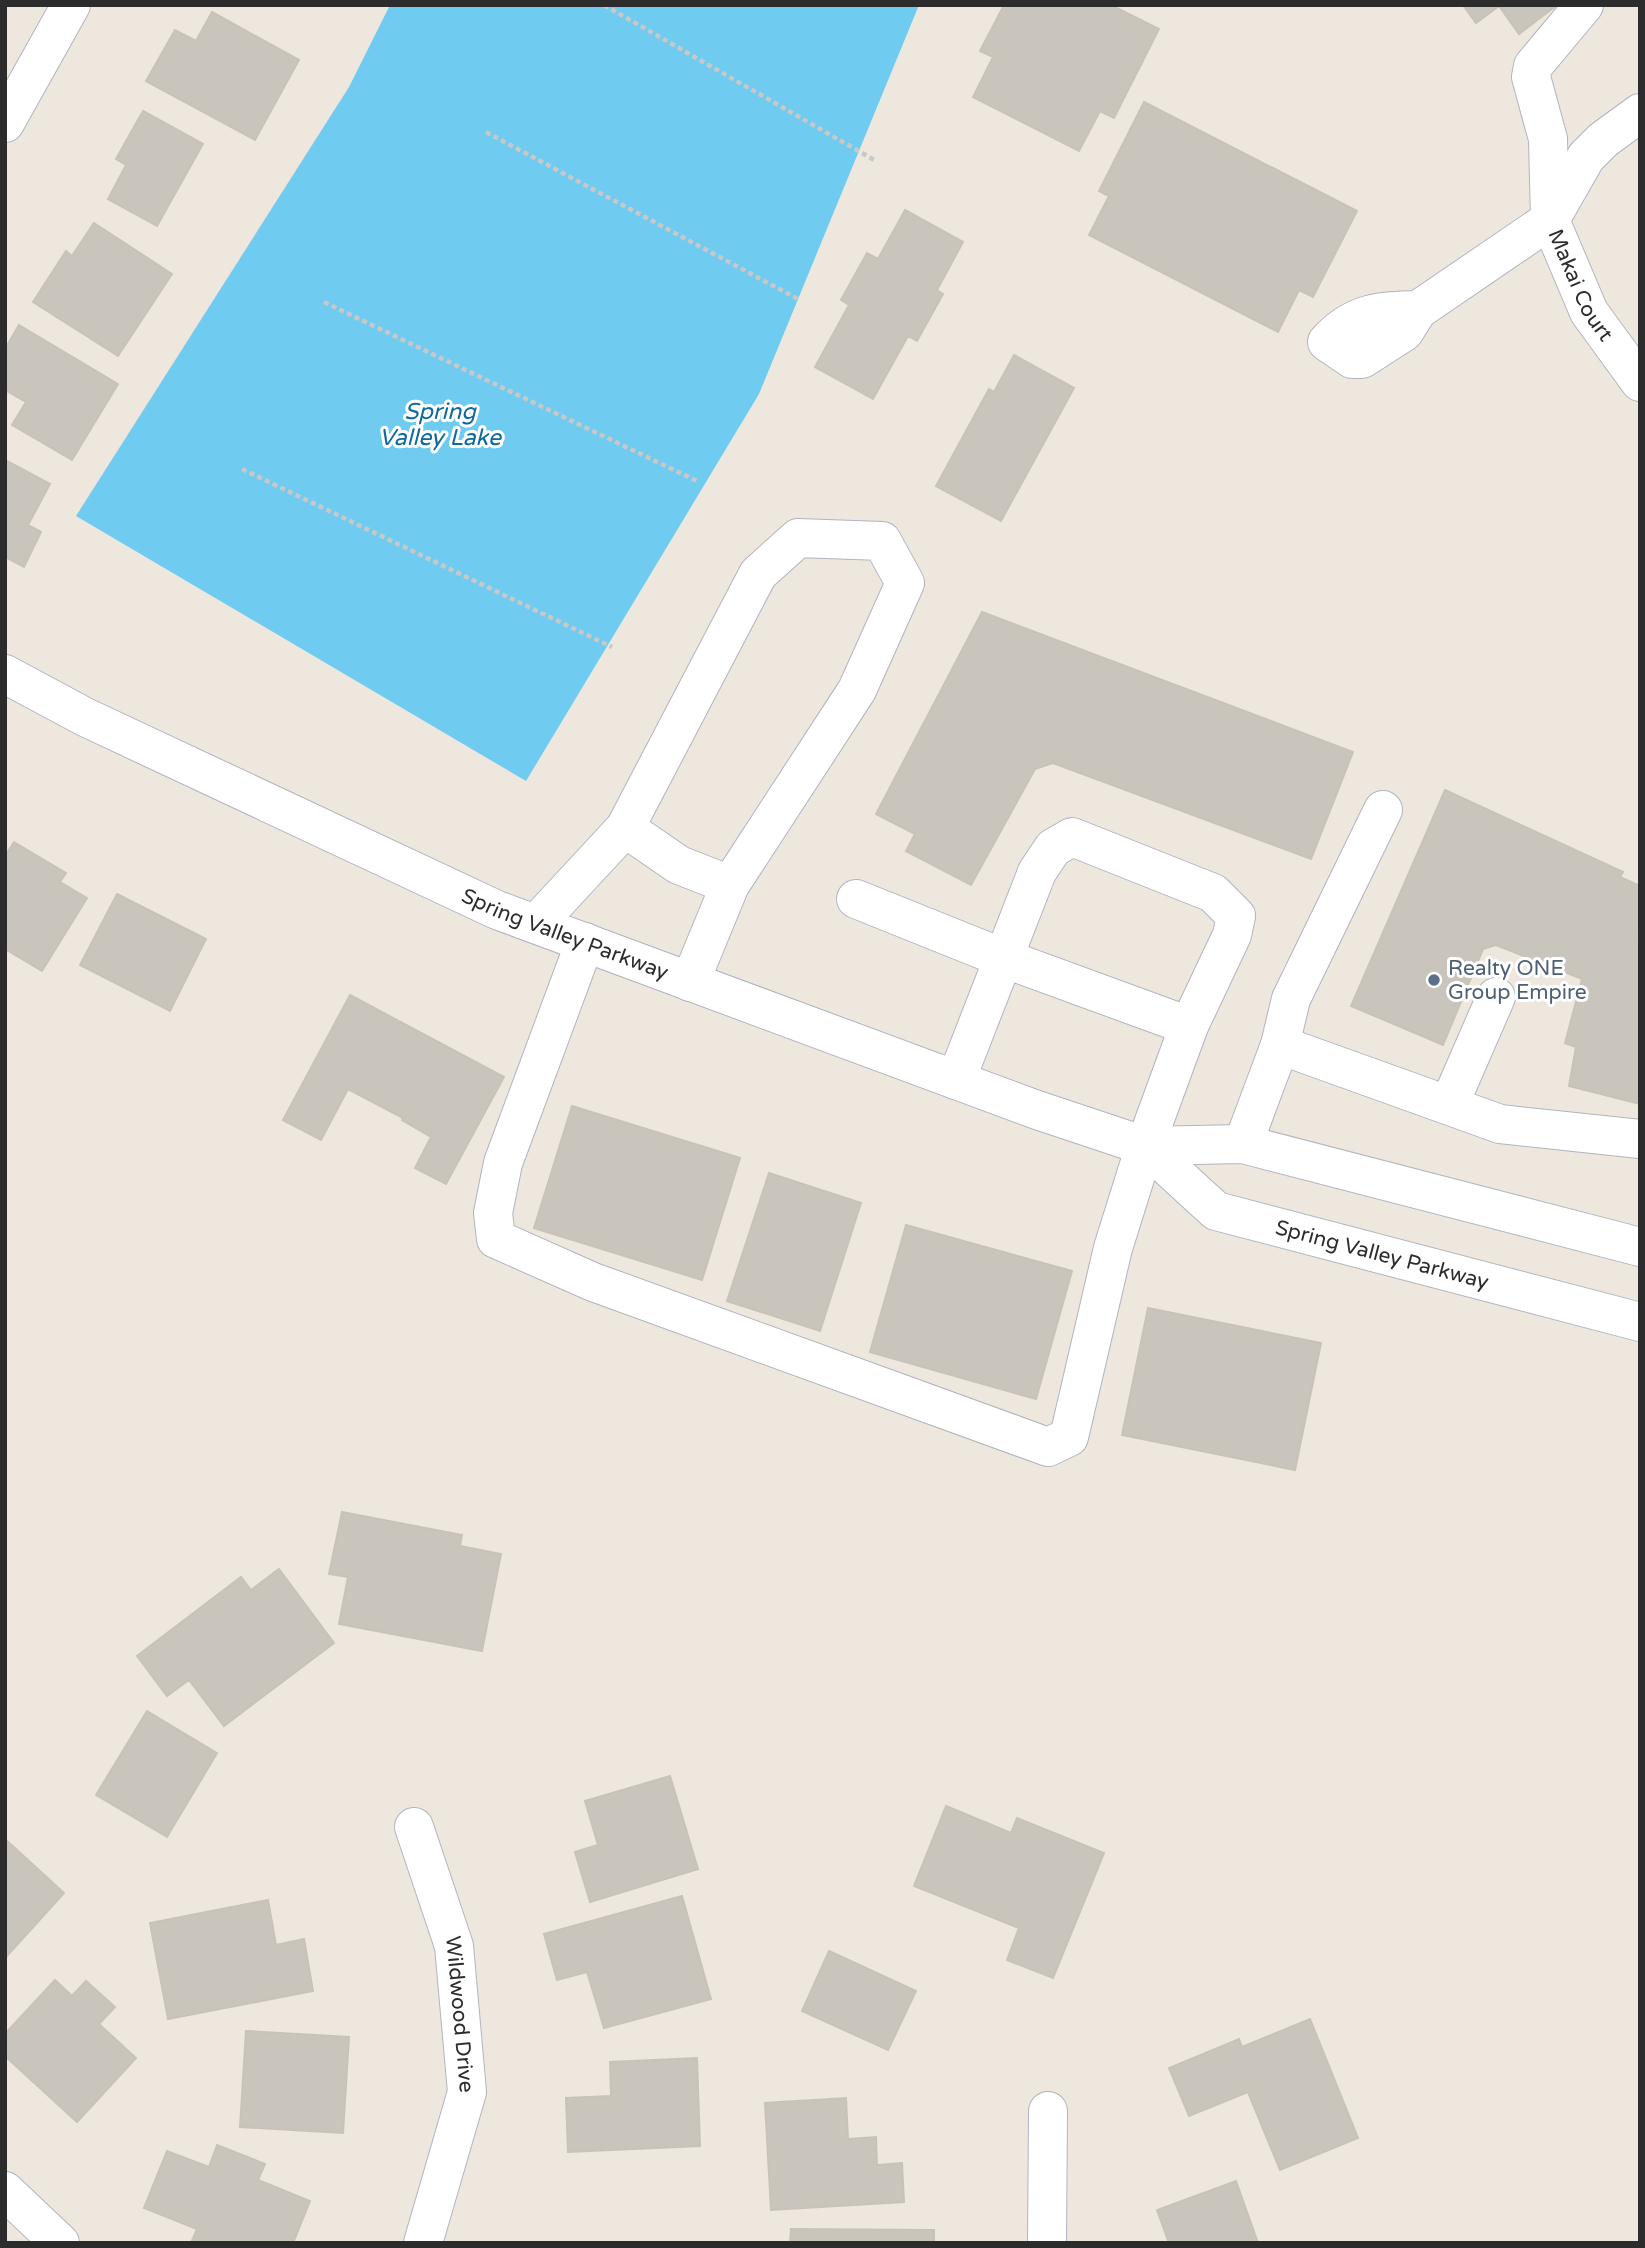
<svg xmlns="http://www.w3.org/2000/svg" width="1645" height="2248" font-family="'Varela Round',sans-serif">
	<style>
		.water { fill: #70cbf0 }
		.building { fill: #c9c5bc; stroke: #c9c3b7; stroke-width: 2 }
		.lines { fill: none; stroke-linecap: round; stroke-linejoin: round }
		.minor-casing { stroke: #b2b4bf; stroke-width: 40 }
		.path { stroke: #c8c8c8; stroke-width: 4.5; stroke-dasharray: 5 3.5; stroke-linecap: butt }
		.minor { stroke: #fff; stroke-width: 38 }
		.service-dot { fill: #5c6f8a; stroke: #fff; stroke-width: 2.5 }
		.labels { text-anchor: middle; stroke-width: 6; stroke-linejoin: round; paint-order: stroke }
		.street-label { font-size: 21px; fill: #2c2c2c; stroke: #fff }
		.service-label { font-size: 21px; fill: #4e5e75; stroke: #fff; text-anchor: start }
		.water-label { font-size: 23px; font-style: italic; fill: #0d699e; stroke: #fff }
	</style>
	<rect width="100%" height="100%" fill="#ede7de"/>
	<path class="water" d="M390,5H919L759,394L526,781L76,516L349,87Z"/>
	<path class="building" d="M1004,5H1111L1159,29L1114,118L1100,111L1079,151L973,97L993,57L980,51Z
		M1463,5H1557L1519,34L1499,6L1476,23Z
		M212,12L299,60L255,140L146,81L175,30L196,41Z
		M1144,102L1357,211L1313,297L1299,290L1278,332L1089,235L1109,196L1099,191Z
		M143,111L203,144L157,226L108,199L126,165L116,159Z
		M905,210L963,242L937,290L943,294L917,341L908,336L873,399L815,367L849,305L841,300L867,253L878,259Z
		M94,223L172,274L118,356L33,302L66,251L72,256Z
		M19,325L118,384L72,460L12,425L26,402L5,390V349Z
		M1014,355L1074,388L1001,521L936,486L989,389L994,392Z
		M5,460L50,484L28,525L41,532L24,567L5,557Z
		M982,612L1353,752L1311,859L1053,763L1035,769L971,885L906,851L915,834L876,814Z
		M1445,790L1623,872L1620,877L1640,886V930L1636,937L1640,938V1104L1569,1086L1576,1047L1565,1043L1582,979L1496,945L1483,949L1443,1045L1351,1006Z
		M14,842L66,873L60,882L87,898L42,971L5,949V856Z
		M117,894L206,939L170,1011L80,965Z
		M350,995L504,1077L446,1184L415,1168L431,1137L402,1120L403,1118L348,1089L321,1140L283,1120Z
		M572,1106L740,1158L702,1280L534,1228Z
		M769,1173L861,1203L820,1331L727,1301Z
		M906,1225L1072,1271L1036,1399L870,1352Z
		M1148,1308L1321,1343L1295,1470L1122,1435Z
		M342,1512L462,1535L460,1546L501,1554L482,1651L339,1624L348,1577L329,1574Z
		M279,1569L334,1643L224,1726L189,1680L167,1696L137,1656L241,1577L251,1590Z
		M147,1711L217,1753L167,1837L96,1795Z
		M670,1776L698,1869L590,1902L575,1852L598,1845L585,1801Z
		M946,1806L1011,1833L1017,1818L1104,1853L1053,1978L1007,1960L1019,1928L914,1886Z
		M5,1839L64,1893L6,1957L5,1956Z
		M682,1896L711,1999L604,2028L587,1972L557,1980L544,1934Z
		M268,1900L276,1945L304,1939L313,1991L168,2019L150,1923Z
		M829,1951L916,1991L888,2050L802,2011Z
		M55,1980L72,1996L86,1981L115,2007L99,2024L136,2058L77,2122L5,2056V2034Z
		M1310,2019L1358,2138L1280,2170L1248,2092L1189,2116L1169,2068L1239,2039L1242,2047Z
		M246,2031L349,2037L343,2133L240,2127Z
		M697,2058L700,2146L568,2152L566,2098L611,2096L610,2062Z
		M846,2098L848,2139L876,2137L877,2165L902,2163L904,2202L771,2210L765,2103Z
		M217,2145L265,2164L258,2180L310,2201L293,2243H191L197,2229L144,2208L167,2151L209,2167Z
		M1236,2181L1258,2243H1169L1157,2210Z
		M791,2229L934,2230V2243H790Z"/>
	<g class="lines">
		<g class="minor-casing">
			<g id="minor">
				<path id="s1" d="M1584,5L1533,66L1531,77L1548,139L1550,220L1589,312L1640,382"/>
				<path d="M5,123L71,5"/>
				<path d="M1418,310C1379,311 1354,312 1327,342L1352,359H1362L1404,332L1418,310L1550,220L1586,157L1603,140L1640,113"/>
				<path id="s2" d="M5,674L85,717L497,910L1037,1110L1145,1146L1243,1144L1640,1247"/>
				<path d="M625,828L679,865L730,885"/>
				<path d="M856,899L1003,958L1189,1026"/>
				<path d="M536,924L625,828L758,574L798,538L882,541L905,583L857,690L730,885L690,982"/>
				<path d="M585,942L503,1163L493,1213L496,1239L593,1282L1048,1447L1069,1437L1113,1248L1145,1146L1189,1026L1232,935L1236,916L1213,893L1072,837L1053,848L1037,872L956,1080"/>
				<path d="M1280,1045L1500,1124L1640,1139"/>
				<path d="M1449,1105L1496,997"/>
				<path d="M1243,1144L1280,1045L1291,999L1383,810"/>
				<path id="s3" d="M1145,1146L1216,1211L1640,1322"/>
				<path id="s4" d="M414,1827L454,1946L467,2092L423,2243"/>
				<path d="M5,2191L60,2243"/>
				<path d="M1047,2243L1048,2111"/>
			</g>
		</g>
		<path class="path" d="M604,5L876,161
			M486,132L798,299
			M324,302L699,482
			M242,469L612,647"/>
		<use href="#minor" class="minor"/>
	</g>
	<circle class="service-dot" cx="1434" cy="980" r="7"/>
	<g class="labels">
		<g class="street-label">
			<text dy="7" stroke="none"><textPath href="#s1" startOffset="308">Makai Court</textPath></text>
			<text dy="7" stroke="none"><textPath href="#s2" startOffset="618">Spring Valley Parkway</textPath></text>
			<text dy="7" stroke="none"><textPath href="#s3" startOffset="268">Spring Valley Parkway</textPath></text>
			<text dy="7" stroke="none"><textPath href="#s4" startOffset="194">Wildwood Drive</textPath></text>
		</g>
		<g class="service-label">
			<text x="1448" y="975">Realty ONE<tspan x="1448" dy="24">Group Empire</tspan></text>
		</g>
		<g class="water-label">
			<text x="440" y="419">Spring<tspan x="440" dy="26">Valley Lake</tspan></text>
		</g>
	</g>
	<rect width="1645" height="2248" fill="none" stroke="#2c2c2c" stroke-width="14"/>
</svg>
